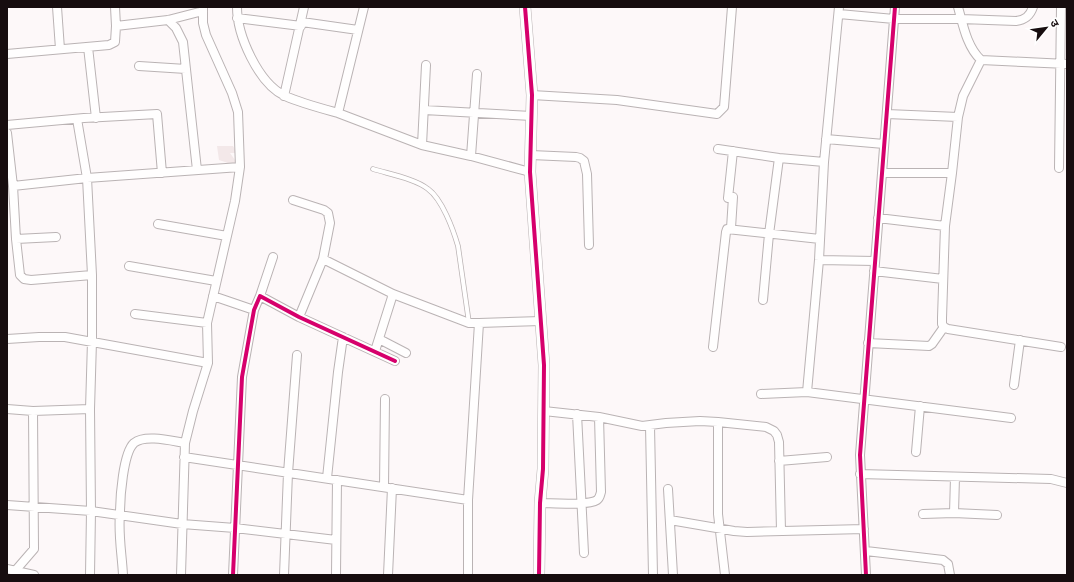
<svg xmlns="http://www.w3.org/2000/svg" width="1074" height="582" font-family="Overpass,'Noto Sans Devanagari',sans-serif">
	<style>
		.built { fill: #f3e8e9 }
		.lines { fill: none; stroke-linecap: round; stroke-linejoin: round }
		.lane-casing { stroke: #bab3b4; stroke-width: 5.5 }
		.street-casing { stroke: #bab3b4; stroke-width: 10 }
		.secondary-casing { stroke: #bab3b4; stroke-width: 12 }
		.lane { stroke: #fffefe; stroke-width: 4 }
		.street { stroke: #fffefe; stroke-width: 8 }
		.secondary { stroke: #fffefe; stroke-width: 11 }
		.cycleway-casing { stroke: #fff; stroke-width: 6 }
		.cycleway { stroke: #d6006c; stroke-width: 4 }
	</style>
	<rect width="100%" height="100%" fill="#fdf8f9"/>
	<path class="built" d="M217,146H233L237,153H230L240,167L219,160Z"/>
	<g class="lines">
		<g class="lane-casing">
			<path id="lane" d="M373,169C389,174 416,179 428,189C442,199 453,229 458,246L469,323"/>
		</g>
		<g class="street-casing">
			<path id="street" d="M57,7L60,49
				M237,7C237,35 258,83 285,96C301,103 320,108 338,113
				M364,7L338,113L422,145L471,156L530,172
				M958,7C963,25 967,47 981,60
				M839,14L894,19H961L1016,21C1025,20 1030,16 1033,7
				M237,18L301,26
				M168,20L176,28L183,42L197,170
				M302,22L358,30
				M116,26L168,20L203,11
				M88,47L96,118
				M7,54L109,45L115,42L116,26L115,7
				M139,66L186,69
				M532,95L617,100L717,114L724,107L732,7
				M284,96L304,7
				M424,110L532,116
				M887,114L958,117
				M77,119L87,178L92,275V341L90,409
				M7,125L84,118L157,114L162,173
				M7,133L13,186L16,239L20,275L24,279L31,280L92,275
				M826,139L884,144
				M422,145L426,65
				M718,149L779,158L824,162
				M531,155L576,157L580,158L584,161L587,174L589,245
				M471,156L477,74
				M1059,168L1061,7
				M883,173H952
				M13,186L87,178L240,167
				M728,198L733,151
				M293,200L324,210L328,213L330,223L323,259
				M878,218L945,226
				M158,224L227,236
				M731,228L733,197
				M16,239L56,237
				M819,260L875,261
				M129,266L216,281
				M874,271L943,279
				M213,296L254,310
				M260,296L273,257
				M763,300L769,234L779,158
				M135,314L207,323L235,201L240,167L238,112L232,93L206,35L203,23V7
				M299,317L323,259L393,294L469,323H479
				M7,339L39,337H65L208,363
				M379,339L406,353
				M868,343L929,346L932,344L944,327
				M713,347L726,232L727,229L820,239
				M1061,347L948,329L944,327L942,324V318L945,226L952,173L958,117L963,96L981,60L1067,64
				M375,351L393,294
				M1014,385L1020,340
				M807,392L819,260L824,162L839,7
				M761,394L807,392L1011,418
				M7,409L33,411L90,409L91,511L90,575
				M544,411L599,417L642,426L666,423L700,421L718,422L766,427L774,431L777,435L779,442L781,531
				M577,414L584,553
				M718,422V514L725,575
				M650,426L653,575
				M916,452L920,406
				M184,457L468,500
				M779,461L827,457
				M860,474L1051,479L1067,483
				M955,477L954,513L997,515
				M327,478L338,372L343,337
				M384,487L385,399
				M668,489L673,575
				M540,503C552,503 588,506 597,500C600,498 600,495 601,492L599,417
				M7,505L91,511L182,524L235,528L336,540
				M923,514L954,513
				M670,520L734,531L747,532L864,529
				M866,551L943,560L948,564L950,575
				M7,569L34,575
				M15,571L34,549L33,411
				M123,575C122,555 118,534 120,514C120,498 123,453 134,443C145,434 172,441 185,443
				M181,575L185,443L193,411L208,363L207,323
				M233,575L242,377L254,310L260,296L299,317L395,361
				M284,575L288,473L297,355
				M336,575L337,480
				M388,575L392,488
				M468,575V500L479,323L541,321
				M866,575L860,455L895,7"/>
		</g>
		<g class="secondary-casing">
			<path id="secondary" d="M525,7L532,95L530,172L544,365L543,469L540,503L539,575"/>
		</g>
		<use href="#lane" class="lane"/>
		<use href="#street" class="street"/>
		<use href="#secondary" class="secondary"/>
		<g class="cycleway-casing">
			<path id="cycleway" d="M525,7L532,95L530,172L544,365L543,469L540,503L539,575
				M233,575L242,377L254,310L260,296L299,317L395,361
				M866,575L860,455L895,7"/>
		</g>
		<use href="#cycleway" class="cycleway"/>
	</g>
	<rect width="1074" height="582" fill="none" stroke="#170d0f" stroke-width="16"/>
	<g transform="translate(1046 28) rotate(61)" stroke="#ffffff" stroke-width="3" paint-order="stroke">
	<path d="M0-3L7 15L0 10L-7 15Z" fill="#170d0f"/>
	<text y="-6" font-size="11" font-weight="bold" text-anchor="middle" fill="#170d0f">उ</text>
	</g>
</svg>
